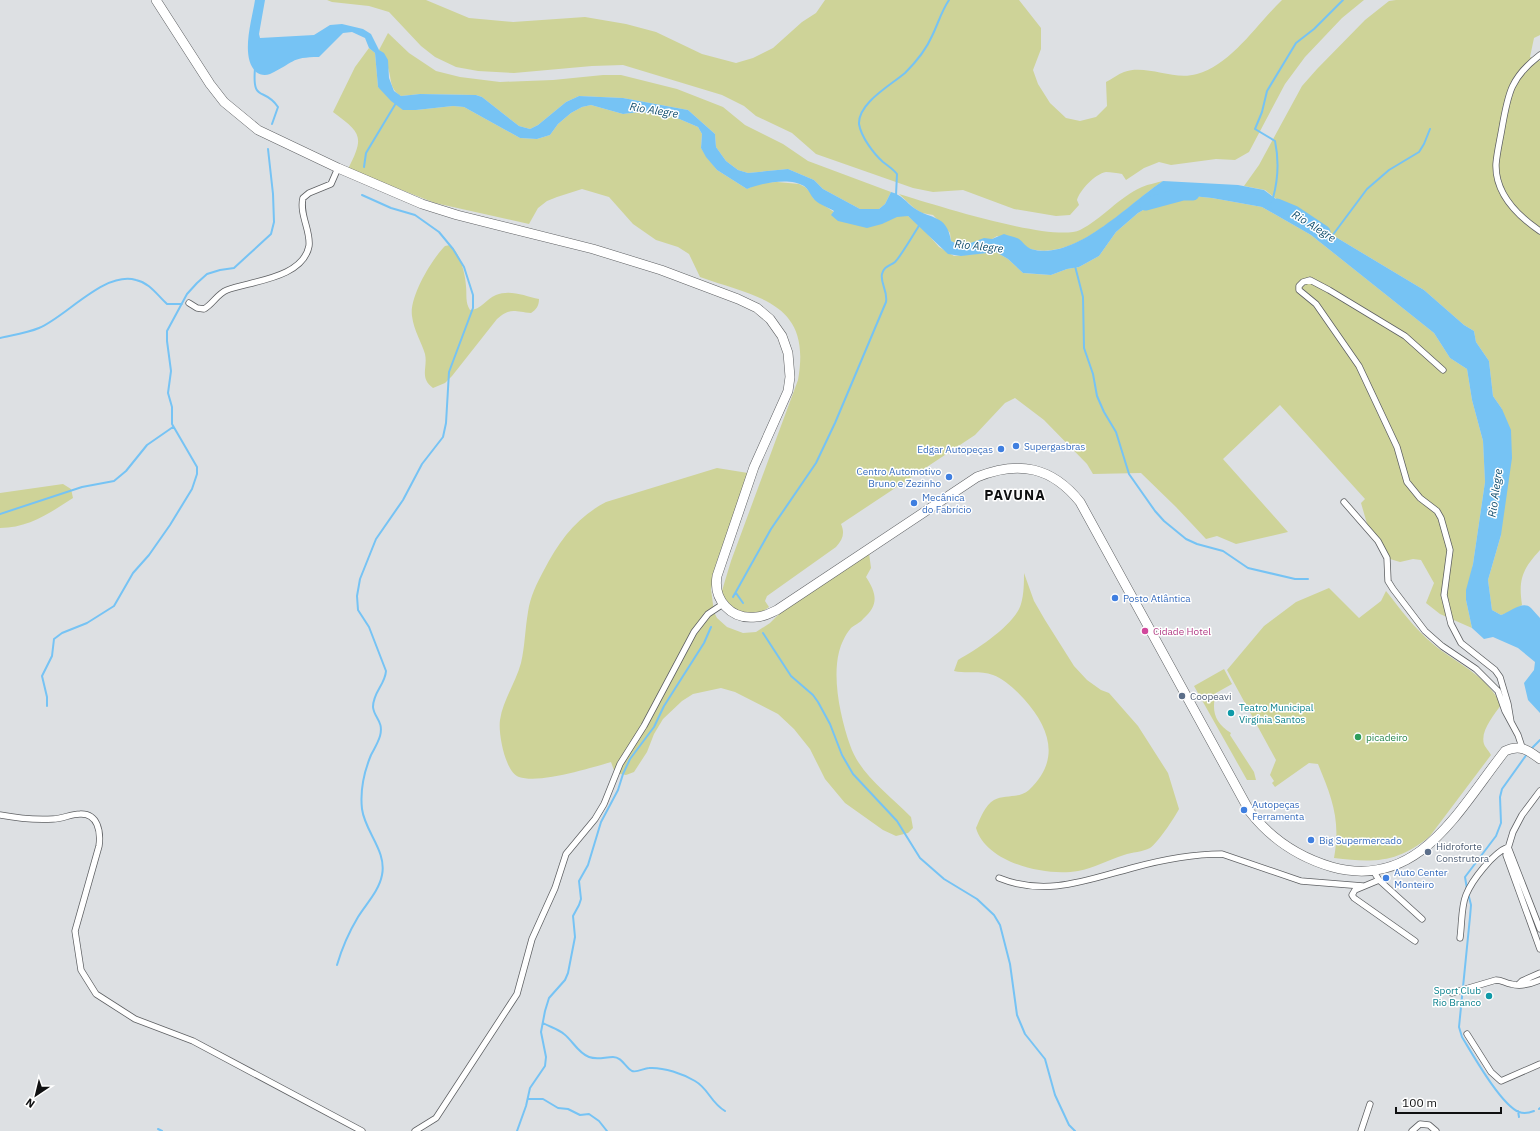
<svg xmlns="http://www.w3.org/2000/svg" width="1540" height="1131" font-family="'IBM Plex Sans',sans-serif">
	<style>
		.green { fill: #ced398 }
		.water { fill: #76c3f4 }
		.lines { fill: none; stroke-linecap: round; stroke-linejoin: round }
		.stream { stroke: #76c3f4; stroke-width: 2 }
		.river { stroke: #76c3f4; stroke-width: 13 }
		.minor-casing { stroke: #5e6063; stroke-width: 7 }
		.trunk-casing { stroke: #5e6063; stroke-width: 10 }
		.minor { stroke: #fff; stroke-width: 5.5 }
		.trunk { stroke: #fff; stroke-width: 9 }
		.shop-dot { fill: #3f7fe0; stroke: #fff; stroke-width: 1.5 }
		.hotel-dot { fill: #d1479c; stroke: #fff; stroke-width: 1.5 }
		.service-dot { fill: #5c6f8a; stroke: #fff; stroke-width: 1.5 }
		.culture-dot { fill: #0f9aa8; stroke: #fff; stroke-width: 1.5 }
		.leisure-dot { fill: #2e9e5b; stroke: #fff; stroke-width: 1.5 }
		.labels { text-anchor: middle; stroke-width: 3; stroke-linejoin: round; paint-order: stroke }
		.shop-label { font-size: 10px; fill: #366cbe; stroke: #fff; text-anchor: start }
		.hotel-label { font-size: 10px; fill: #b23c85; stroke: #fff; text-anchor: start }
		.service-label { font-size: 10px; fill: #4e5e75; stroke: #fff; text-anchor: start }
		.culture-label { font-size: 10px; fill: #0d838f; stroke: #fff; text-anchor: start }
		.leisure-label { font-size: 10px; fill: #27864d; stroke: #fff; text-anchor: start }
		.water-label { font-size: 11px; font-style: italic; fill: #0f4d6d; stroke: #fff }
		.district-label { font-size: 14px; font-weight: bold; letter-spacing: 1px; fill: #0f1011; stroke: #fff }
	</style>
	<rect width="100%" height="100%" fill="#dde0e3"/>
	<path class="green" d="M327,0H426L469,18L513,22L585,17L626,24L656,32L702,54L736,63L753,58L773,48L802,22L816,13L825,0H1019L1041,28V49L1033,70L1038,84L1050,103L1066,118L1080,121L1096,117L1107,106L1106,82C1112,79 1118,74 1124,72C1147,64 1173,81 1197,74C1231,65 1257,24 1282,0H1364L1342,18L1305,57L1285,84L1249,152L1235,160L1216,159L1171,165L1159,162L1144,168L1126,180L1122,174C1117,173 1111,172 1106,172C1095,174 1080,190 1077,200L1079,205L1070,215L1056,216L1014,209L963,190L933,192L913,188L816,154L792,133L756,116L744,106L722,95L623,65L592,66L514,73L478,71L456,67L435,57L421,46L389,12L369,6L332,2Z
		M1396,0H1540V35L1534,38L1530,57L1540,61V550C1523,569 1518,578 1522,605L1510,612L1501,615L1492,610L1488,580L1501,535L1502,409L1493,396L1489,361L1476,342L1474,331L1464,325L1424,290L1314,224L1302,219L1265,190L1244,186L1259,165L1302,86L1317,69L1365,20L1389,1Z
		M388,33L409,53L436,71L460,77L500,82L553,80L603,75H621L677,89L723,107L745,125L783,144L808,161L891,192L885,204L879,209H860L823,189L814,180L788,169L748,173L738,170L726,161L716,147L715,134L688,110L623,98L579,96L566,102L538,125L530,129L519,126L482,97L476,95L420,94L401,96C389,89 392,79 388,68C387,62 382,56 379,50Z
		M369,48L375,53L378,87L416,110L453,106L464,107L520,138L537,139L550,135L558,124L571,113L582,107L591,105L623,114L639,112L670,115L698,127L702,134L701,148L707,157L717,170L747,189L759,183L777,182L799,184L805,187L811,193L813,198L834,212L908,216L925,231L939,247L954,256L996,252L1008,259L1023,273L1035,274L1051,275L1067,269L1079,267L1099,256L1116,232L1138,213L1164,198L1182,195L1212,198L1262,207L1311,235L1434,333L1450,358L1467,369L1472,400L1483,441L1485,482L1473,564L1466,600L1472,628L1440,614L1426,603L1434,583L1421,560L1413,559L1400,562L1390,559L1370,534L1361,503L1365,499L1280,405L1223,459L1288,532L1236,544L1217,536L1206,539L1176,507L1141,473L1093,474L1087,464L1044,420L1015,398L1005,403L975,435L841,524C845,533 843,539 836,547L767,596L765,601L769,607L758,615H739L721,594L731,561L798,380C812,302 759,298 700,277L689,254L678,247L656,240L633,224L609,197L582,189L557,197L547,201L538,208L529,224L435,203L348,169C365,136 361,133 333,112L355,67Z
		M1163,181C1128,204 1078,261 1031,249C1020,245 1008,240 997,236L992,239C978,238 964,249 951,241L950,233L933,215L922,213L914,208L899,194C932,204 1053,243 1080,230C1102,219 1119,197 1142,187C1149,184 1156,183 1163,181Z
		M450,245C460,253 465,272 466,286C467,295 465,302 470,310C481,310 486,299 496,295C510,289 525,296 539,299C539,306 536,310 531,313C515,312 510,307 497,319L452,376L445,383L433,388C419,378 428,367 425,354C421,341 414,331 412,316C409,297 432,259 445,246Z
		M717,468L748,473L716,564L711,589L714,612L717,618L727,627L743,633L756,632L770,623L789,604L869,553L871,568L866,577C877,594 879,605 863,619C860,623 854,625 851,628C845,635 841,644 839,652C832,680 841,719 850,745C860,775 890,795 911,817L913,828L908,833L896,836L883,830L845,803L825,779L810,749L794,729L778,714L735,692L721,688L693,694L682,701L663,719L654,734L647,752L634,772L626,775L615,773L611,762C590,768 540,784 519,777C505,772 498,733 500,720C503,700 516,682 521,663C525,646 525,629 528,612C530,597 537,583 544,570C559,541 577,517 606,502Z
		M63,484L71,489L73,498C50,513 28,528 0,528V493Z
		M1024,573L1034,601L1045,620L1074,666L1087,680L1101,690L1109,693L1138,726L1168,773L1179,809C1175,817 1157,844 1150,848C1143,852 1132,852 1124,855C1108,860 1094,868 1078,871C1046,877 986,863 976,828C980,819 985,805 994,800C1005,794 1019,799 1029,790C1061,760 1050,728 1024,699C1016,690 1004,679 993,675C980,670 967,674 954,671L958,660C976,650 1015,625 1021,604C1024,594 1024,582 1024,573Z
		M1329,588L1359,618L1381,601L1386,591C1401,610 1415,629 1433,644C1457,664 1487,675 1501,705C1494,715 1480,731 1484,744C1485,747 1489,751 1491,755L1430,836C1398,863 1374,863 1334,858C1341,820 1332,798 1318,764L1309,763L1275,787L1272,783L1274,781L1270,775L1276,760L1227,670L1264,626L1296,602Z
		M1224,669L1232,684L1216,693C1211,711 1215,723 1231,733L1230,735L1254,772L1256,780H1247L1194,686Z"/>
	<path class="water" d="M255,0H265L259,34L260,38L314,35L330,25L342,24L363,29L371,34L379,50L384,53L388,60L389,78L394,91L401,96L420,94L476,95L482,97L519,126L530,129L538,125L566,102L579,96L623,98L688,110L715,134L716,147L726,161L738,170L748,173L788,169L814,180L823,189L860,209H879L885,204L891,192C902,195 906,202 914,208C931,220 947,214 951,241L957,244H968L984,238L992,239L1004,234C1009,236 1015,237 1019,239C1023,242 1026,247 1031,249C1075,262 1129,203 1163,181L1238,185L1264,190L1302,219L1314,224L1424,290L1464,325L1474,331L1476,342L1489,361L1493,396L1502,409L1511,430L1512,458L1501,535L1488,580L1492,610L1501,615C1510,612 1523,600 1531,608C1534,611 1537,615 1540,618V713L1528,700L1524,683L1534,670L1535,662L1518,648L1493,637L1484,639L1472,628L1466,600V590L1473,564L1485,482L1483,441L1472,400L1467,369L1450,358L1434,333L1311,235L1262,207L1212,198L1182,195L1164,198L1138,213L1116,232L1099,256L1079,267L1067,269L1051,275L1023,273L1008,259L996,252L961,256L948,254L908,216L897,217L882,224L867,228L838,221L831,215L834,211C828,207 817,204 813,198C810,194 809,190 804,186C790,177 761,183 747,189L717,170L706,157L701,148L702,134L698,127L670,115L639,112L623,114L591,105L582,107L571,113L558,124L550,135L537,139L520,138L464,107L453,106L416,110H403L391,101L378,87L375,53L369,48L365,38L352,32L343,33L319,57C290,57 294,63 270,74C265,76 260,75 256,72C240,57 252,20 255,0Z"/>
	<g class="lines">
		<path class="stream" d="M255,68C252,104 264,86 278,107L272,124
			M364,167L366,153L396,103
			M896,195L897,174C893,169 888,166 883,162C874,154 861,137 859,124C858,103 891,85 905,73C916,62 926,50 932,36C938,24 941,12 949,0
			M1273,198C1278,180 1279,160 1275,141L1255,129L1262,112L1267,91L1296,43L1314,29L1343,0
			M1332,236L1367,189L1389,170L1419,152L1424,144L1430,129
			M1075,266L1083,297L1084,348L1093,374L1097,396L1104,412L1116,432L1129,474L1155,511L1164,521L1186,539L1197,544L1223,551L1248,568L1295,579H1308
			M0,338C13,335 27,333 39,328C66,317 104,271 136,280C150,283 157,295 167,304H182
			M0,514L82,487L114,481L126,471L147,445L173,427
			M736,593L743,603
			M733,597L771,529L816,463L835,423L886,302C888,291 880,283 882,274C884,266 890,266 895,262C901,256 915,232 920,224
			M763,633L791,676L813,695L818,702L830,724L842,755L853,774L897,821L920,858L944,879L977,899L994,915L1000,925L1010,964L1017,1015L1025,1034L1045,1059L1055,1095L1069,1125L1075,1131
			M47,706V697L42,676L52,656L54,639L62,633L87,623L114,606L133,573L149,555L170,525L192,489L197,474V467L172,424V407L168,393L171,371L167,341V331L187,294L197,283L207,274L220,270L234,268L271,234L274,222L273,194L268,149
			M1531,749L1540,740
			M1467,889L1465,877L1496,836L1501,823L1500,797L1502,789L1527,754
			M1468,893L1471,905L1470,917L1459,1027L1462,1037C1473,1055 1501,1105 1519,1112C1524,1114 1529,1113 1534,1111
			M337,965C342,948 349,932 358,917C366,904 379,891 382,875C387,851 365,832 362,809C360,791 364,772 371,755C374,749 378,743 380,736C384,721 374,718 373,707C373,692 385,685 386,671L369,627L358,610L357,596L360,579L376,539L403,500L422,464L443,437L446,423L449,372L473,308V295L464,267L453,249L439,232L415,215L391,208L362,195
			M543,1023C550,1027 558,1029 564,1034C573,1041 578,1053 589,1057C597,1060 605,1057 613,1057C622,1057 625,1067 632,1071C637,1073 644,1068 649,1068C664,1067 683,1074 695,1081C709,1089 710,1102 725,1111
			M528,1099H543L558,1108L568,1109L580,1115L589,1114L599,1121L607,1131
			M1539,1109L1540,1108
			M1518,1111L1519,1117
			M158,1129L162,1131
			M517,1131L526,1106L530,1088L545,1066L546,1057L541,1032L545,1011L549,998L565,980L568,973L575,937L573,916L579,905L581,899L579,881L588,865L601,822L618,790L623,774L630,759L654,727L664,706L704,643L711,627"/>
		<path class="river" d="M1146,204L1183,194H1193
			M1277,205L1294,212L1324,232"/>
		<g class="minor-casing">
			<path id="minor" d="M1540,55C1511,77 1508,93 1502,128C1500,140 1497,152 1496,164C1495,193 1518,216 1540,231
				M189,303L197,308L204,309C213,304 217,294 227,290C252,281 303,278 309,246C311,231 299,214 303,198L309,193L331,184L338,168
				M1443,370L1405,336L1329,290L1310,280L1303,282L1299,286V290L1316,304L1359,366L1397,447L1407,482L1420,498L1437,511L1441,518L1450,550L1444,595L1451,624L1461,643L1495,670L1500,677L1508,704L1511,722
				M1344,502L1378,541L1387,558L1388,581L1393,589L1425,631L1442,646L1476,669L1498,691L1505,711L1518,735L1522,747
				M1540,791L1522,815L1513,832L1506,855L1540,949
				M0,815C16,818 36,820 53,819C62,819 71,814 80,814C98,813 101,832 99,846L75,931L81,970L96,994L135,1019L193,1041L362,1131
				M1508,847L1540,929
				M1374,872L1379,880L1422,919
				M999,878C1046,897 1087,880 1132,868C1161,860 1193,854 1222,854L1301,881L1363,886
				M1379,880L1355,890L1352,895L1354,898L1415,941
				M1460,938C1462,924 1461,907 1466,895C1472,880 1493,853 1508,847
				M1519,984L1522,981L1540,973
				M1452,993L1496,980C1502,980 1505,983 1511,984C1521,987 1531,984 1540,980
				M1467,1034L1491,1072L1501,1081L1540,1064
				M415,1131L436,1118L517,994L532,939L555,888L566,854L595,819L604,804L620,764L644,726L694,632L708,614L723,604
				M1361,1131L1370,1104
				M1412,1131L1420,1124L1429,1125L1436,1131"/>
		</g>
		<g class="trunk-casing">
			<path id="trunk" d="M156,0L210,84L224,102L258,130L338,168L422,204L457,215L593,249L661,270L738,299L757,308L770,319L782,336L788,353L790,377L788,391L754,467L717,576C713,600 731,620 756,617C764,617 770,613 777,610L977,477C1019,460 1052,467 1080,502L1250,812C1272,840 1298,857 1332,867C1419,891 1459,809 1505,751C1520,744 1528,750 1540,759"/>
		</g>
		<use href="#minor" class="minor"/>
		<use href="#trunk" class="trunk"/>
	</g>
	<g class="shop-dot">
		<circle cx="1016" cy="446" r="4"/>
		<circle cx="1001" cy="449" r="4"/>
		<circle cx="949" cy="477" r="4"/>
		<circle cx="914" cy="503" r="4"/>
		<circle cx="1115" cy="598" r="4"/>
		<circle cx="1244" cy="810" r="4"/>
		<circle cx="1311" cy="840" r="4"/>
		<circle cx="1386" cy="878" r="4"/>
	</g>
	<circle class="hotel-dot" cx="1145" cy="631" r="4"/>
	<g class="service-dot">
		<circle cx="1182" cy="696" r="4"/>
		<circle cx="1428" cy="852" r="4"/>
	</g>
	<g class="culture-dot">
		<circle cx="1231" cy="713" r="4"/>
		<circle cx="1489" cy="996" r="4"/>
	</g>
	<circle class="leisure-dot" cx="1358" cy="737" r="4"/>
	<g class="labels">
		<g class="shop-label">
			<text x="1024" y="450">Supergasbras</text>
			<text x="993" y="453" text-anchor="end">Edgar Autopeças</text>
			<text x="941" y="475" text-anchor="end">Centro Automotivo<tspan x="941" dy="12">Bruno e Zezinho</tspan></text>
			<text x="922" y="501">Mecânica<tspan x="922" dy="12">do Fabrício</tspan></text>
			<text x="1123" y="602">Posto Atlântica</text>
			<text x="1252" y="808">Autopeças<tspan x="1252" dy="12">Ferramenta</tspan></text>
			<text x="1319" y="844">Big Supermercado</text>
			<text x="1394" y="876">Auto Center<tspan x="1394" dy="12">Monteiro</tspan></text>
		</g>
		<g class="hotel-label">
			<text x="1153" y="635">Cidade Hotel</text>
		</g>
		<g class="service-label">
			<text x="1190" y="700">Coopeavi</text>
			<text x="1436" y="850">Hidroforte<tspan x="1436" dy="12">Construtora</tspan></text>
		</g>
		<g class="culture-label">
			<text x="1239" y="711">Teatro Municipal<tspan x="1239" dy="12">Virgínia Santos</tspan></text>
			<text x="1481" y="994" text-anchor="end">Sport Club<tspan x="1481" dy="12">Rio Branco</tspan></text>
		</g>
		<g class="leisure-label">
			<text x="1366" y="741">picadeiro</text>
		</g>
		<g class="water-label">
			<text transform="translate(654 110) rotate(9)" y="4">Rio Alegre</text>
			<text transform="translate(1314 226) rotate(32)" y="4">Rio Alegre</text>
			<text transform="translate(979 246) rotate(6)" y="4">Rio Alegre</text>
			<text transform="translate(1495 493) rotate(-82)" y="4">Rio Alegre</text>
		</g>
		<g class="district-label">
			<text x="1015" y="500">PAVUNA</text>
		</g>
	</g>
	<g transform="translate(36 1095) rotate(215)" stroke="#ffffff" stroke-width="3" paint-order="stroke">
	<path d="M0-3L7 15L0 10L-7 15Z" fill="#0f1011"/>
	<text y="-6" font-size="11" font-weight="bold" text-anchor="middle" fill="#0f1011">N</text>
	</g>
	<path d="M1396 1107v6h105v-6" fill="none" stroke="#0f1011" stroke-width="2"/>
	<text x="1402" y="1107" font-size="12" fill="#0f1011" stroke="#ffffff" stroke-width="3" paint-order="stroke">100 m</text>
</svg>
